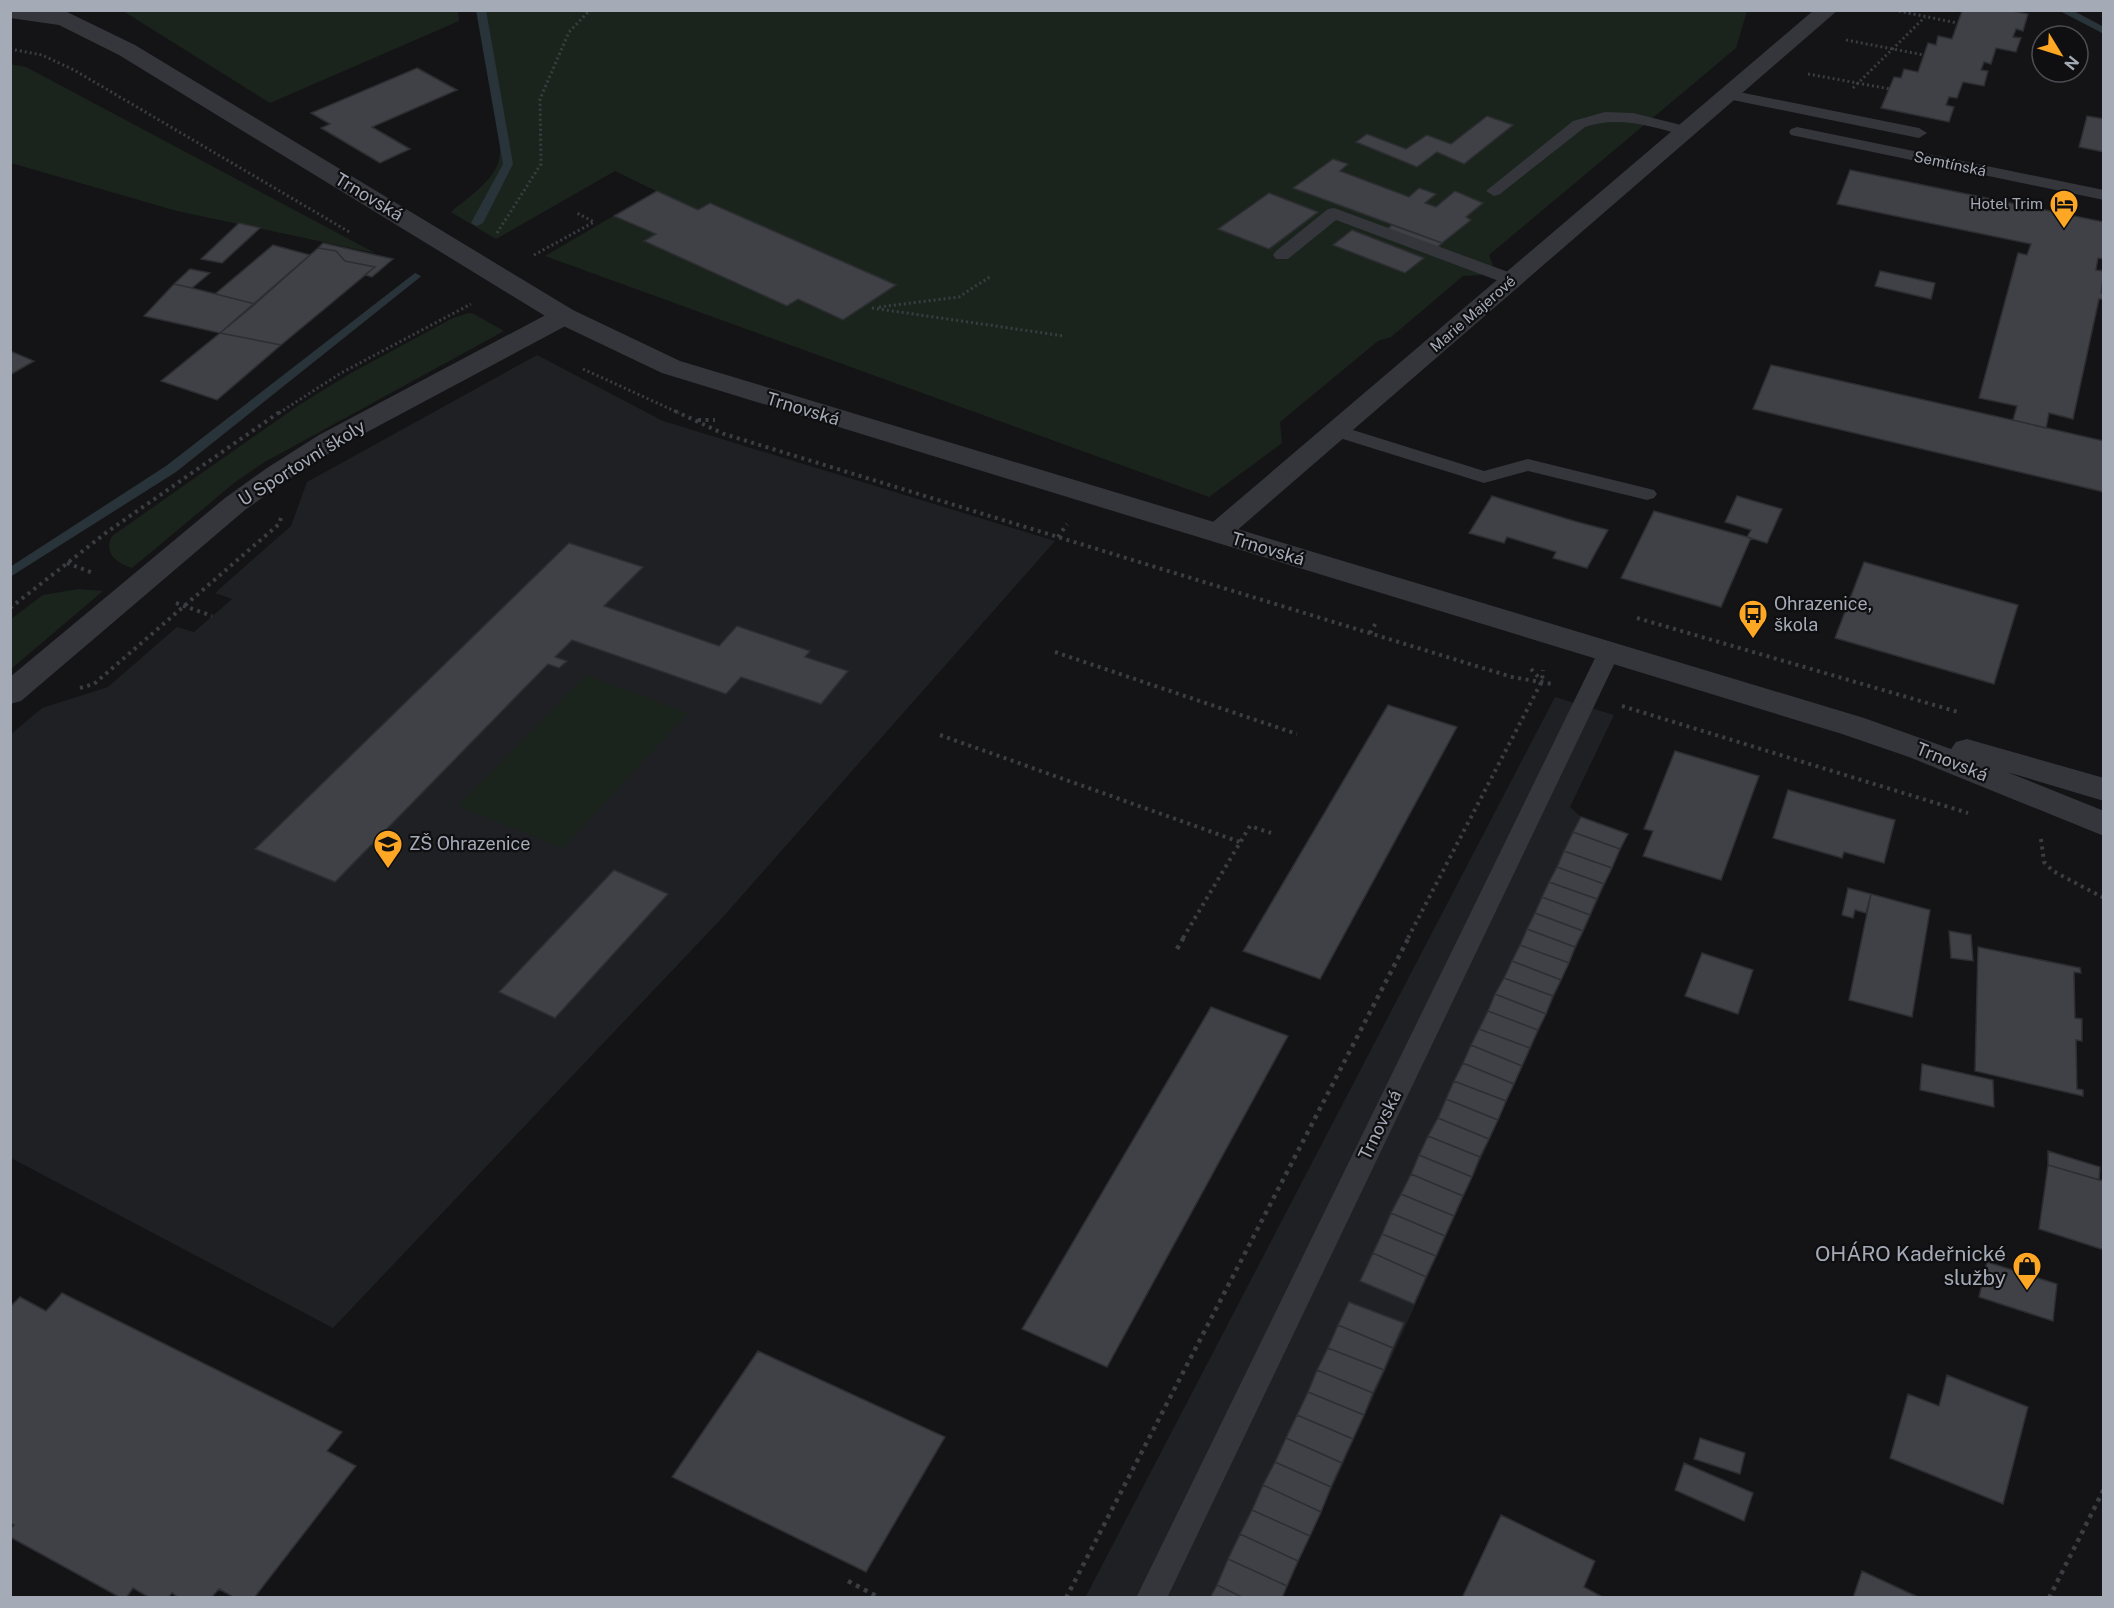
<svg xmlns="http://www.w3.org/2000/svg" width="2114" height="1608" font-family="'Public Sans',sans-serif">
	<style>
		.built { fill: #1f2023 }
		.green { fill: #1b241c }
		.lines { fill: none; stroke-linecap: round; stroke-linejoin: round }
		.stream { fill: #29343a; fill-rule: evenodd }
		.building { fill: #3f4146; stroke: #2d2e32; stroke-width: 1.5 }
		.path-far2 { stroke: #3a3d42; stroke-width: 3; stroke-dasharray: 2 3; stroke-linecap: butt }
		.path-far1 { stroke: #3a3d42; stroke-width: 4; stroke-dasharray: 3 4.5; stroke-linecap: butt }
		.path { stroke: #3a3d42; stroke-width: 4.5; stroke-dasharray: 4 5; stroke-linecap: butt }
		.service { fill: #34363b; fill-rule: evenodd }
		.minor { fill: #34363b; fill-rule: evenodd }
		.tertiary { fill: #34363b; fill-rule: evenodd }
		.labels { text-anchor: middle; stroke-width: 4.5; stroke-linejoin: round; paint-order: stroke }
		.far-street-label { font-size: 15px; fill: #a4abb7; stroke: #0f0f11 }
		.far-poi-label { font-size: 15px; fill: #a4abb7; stroke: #0f0f11; text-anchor: end }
		.street-label { font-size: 18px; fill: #a4abb7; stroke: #0f0f11 }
		.poi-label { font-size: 18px; fill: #a4abb7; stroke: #0f0f11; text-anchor: start }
		.near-poi-label { font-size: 21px; fill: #a4abb7; stroke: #0f0f11; text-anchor: end }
	</style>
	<rect width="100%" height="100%" fill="#141416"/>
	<path class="built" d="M537,355L663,421L1055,541L723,917L333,1328L11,1158L10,735L42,708L108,687L177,627L194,632L232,599L215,593L291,526L307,482Z
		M1555,697L1614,715L1570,807L1581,817L1628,834L1283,1597L1085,1598Z"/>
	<path class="green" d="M458,11L459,21L270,103L123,11Z
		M477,11H1747L1736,48L1489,255L1493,265L1481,275L1463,276L1391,337L1378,341L1280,422L1282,443L1209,497L545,256L656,191L615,171L496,239L451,212C466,199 488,185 497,166C510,137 484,45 477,11Z
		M10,64L26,67L375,253L177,211L11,163Z
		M469,313L474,314L504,331L263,463L234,483L132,568C117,563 103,553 112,536L299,405L351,373L453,318Z
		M78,589L103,591L11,669V619L43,595Z
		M586,675L688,713L563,848L458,806Z"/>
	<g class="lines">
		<path class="stream" d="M476,10H486L513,164L483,223L477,226L471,223L503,164Z
			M2058,10H2072L2104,27V34Z
			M415,273L421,276L419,278L176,472L10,577V567L166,466Z"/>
	</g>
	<path class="building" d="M1970,10H2007L2028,14L2023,31L2016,29L2013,37L2021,38L2016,52L1996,48L1991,64L1984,62L1981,70L1988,71L1984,86L1963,82L1957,98L1949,97L1946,105L1954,107L1949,122L1881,108L1894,77L1901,78L1904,69L1918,72L1928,43L1936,45L1938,36L1952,39L1962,11Z
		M417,68L457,90L372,127L410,149L380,163L321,128L330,124L311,113Z
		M1487,116L1513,125L1464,164L1437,152L1417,167L1356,142L1367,134L1406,149L1427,135L1451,144Z
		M2087,116L2104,119V152L2079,147Z
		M1333,159L1348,164L1340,171L1409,197L1419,188L1436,194L1425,203L1436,207L1455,191L1483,203L1466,217L1471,220L1442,243L1293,188Z
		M1850,170L2104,222V259L2098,258L2096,270L2104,271L2101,293H2104V299H2099L2073,419L2049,413L2046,428L2013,420L2017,406L1979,398L2018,253L2027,255L2031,244L1837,204Z
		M657,191L698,210L710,203L896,285L843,320L798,299L787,306L644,241L656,234L614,216Z
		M1269,193L1318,212L1269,249L1218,229Z
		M239,223L260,228L222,263L201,259Z
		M1392,225L1442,243L1436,249L1386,230Z
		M1352,230L1424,258L1405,273L1333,245Z
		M323,243L393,259L372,277L365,275L375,267L345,261L336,251L318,248Z
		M273,245L310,255L255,304L215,294Z
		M318,248L336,251L345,261L375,267L281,345L220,333Z
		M190,269L210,273L192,288L174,284Z
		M1880,271L1935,283L1931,299L1875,286Z
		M174,284L192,288L255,304L220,333L144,316Z
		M220,333L281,345L217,400L161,381Z
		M10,351L34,361L10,375Z
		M1771,365L2104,441V492L1753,409Z
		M1492,496L1574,521L1608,530L1587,568L1553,558L1556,552L1507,537L1504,543L1469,533Z
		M1737,496L1782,509L1767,543L1747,537L1751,530L1725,522Z
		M1654,511L1751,538L1721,607L1621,578Z
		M569,543L643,567L604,606L719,646L737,626L810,651L805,657L848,671L821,704L741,677L726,694L572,640L555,657L567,661L559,668L548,664L335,882L255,849Z
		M1864,562L2018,605L1994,684L1835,638Z
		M1388,705L1457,727L1320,979L1243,951Z
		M1675,751L1759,776L1721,880L1643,856L1653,831L1644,829Z
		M1788,790L1895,820L1884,863L1844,852L1842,858L1773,838Z
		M1581,817L1628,834L1620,849L1573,832Z
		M1573,832L1620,849L1612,868L1564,851Z
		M1564,851L1612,868L1604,884L1557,867Z
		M1557,867L1604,884L1597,899L1549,882Z
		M614,870L668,894L555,1018L499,992Z
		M1549,882L1597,899L1590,915L1542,897Z
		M1848,888L1871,894L1866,913L1855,910L1853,918L1842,915Z
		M1871,894L1930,910L1912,1017L1849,1000Z
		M1542,897L1590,915L1583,931L1535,913Z
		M1535,913L1583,931L1575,947L1527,929Z
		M1527,929L1575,947L1569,963L1520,945Z
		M1949,931L1971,935L1973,961L1951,958Z
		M1520,945L1569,963L1561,980L1512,961Z
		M1978,947L2080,968L2081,973L2074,972L2075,1018L2082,1019V1041L2076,1040L2077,1089L2083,1090V1096L1975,1071Z
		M1702,953L1753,970L1738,1014L1685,996Z
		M1512,961L1561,980L1553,996L1504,978Z
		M1504,978L1553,996L1546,1014L1495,994Z
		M1495,994L1546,1014L1538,1030L1488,1011Z
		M1211,1007L1288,1036L1107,1367L1022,1329Z
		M1488,1011L1538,1030L1530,1048L1479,1029Z
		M1479,1029L1530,1048L1522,1066L1471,1045Z
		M1471,1045L1522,1066L1514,1084L1463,1063Z
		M1463,1063L1514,1084L1506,1101L1454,1081Z
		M1922,1064L1993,1080L1994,1107L1920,1090Z
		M1454,1081L1506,1101L1498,1120L1446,1099Z
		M1446,1099L1498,1120L1489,1139L1438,1118Z
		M1438,1118L1489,1139L1480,1157L1428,1136Z
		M1428,1136L1480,1157L1472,1177L1419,1155Z
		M2048,1151L2100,1167L2099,1180L2048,1165Z
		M1419,1155L1472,1177L1463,1196L1411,1174Z
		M2048,1165L2104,1181V1250L2039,1229Z
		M1411,1174L1463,1196L1454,1216L1401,1194Z
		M1401,1194L1454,1216L1445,1236L1391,1213Z
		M1391,1213L1445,1236L1436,1256L1382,1234Z
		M1382,1234L1436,1256L1426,1277L1373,1253Z
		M1373,1253L1426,1277L1414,1304L1360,1281Z
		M1987,1262L2057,1284L2053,1321L1979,1297Z
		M62,1293L342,1432L327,1451L356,1466L254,1598H235L219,1589L211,1598H179L172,1593L168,1598H150L133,1588L126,1598H121L10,1537V1529L14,1525L10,1523V1307L20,1297L46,1311Z
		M1349,1302L1404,1323L1393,1348L1338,1325Z
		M1338,1325L1393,1348L1384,1370L1328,1348Z
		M1328,1348L1384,1370L1373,1393L1317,1370Z
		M758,1351L945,1437L866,1572L672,1477Z
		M1317,1370L1373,1393L1364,1415L1308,1392Z
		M1947,1375L2028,1407L2003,1504L1890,1458L1908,1394L1939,1406Z
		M1308,1392L1364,1415L1353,1439L1297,1415Z
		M1297,1415L1353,1439L1342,1463L1286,1438Z
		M1286,1438L1342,1463L1331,1487L1275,1462Z
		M1700,1438L1745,1453L1740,1474L1694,1459Z
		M1275,1462L1331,1487L1321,1512L1263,1485Z
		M1684,1463L1753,1493L1744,1521L1675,1490Z
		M1263,1485L1321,1512L1310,1536L1252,1510Z
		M1252,1510L1310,1536L1298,1561L1240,1534Z
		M1501,1515L1595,1561L1584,1587L1604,1598H1462Z
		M1240,1534L1298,1561L1287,1586L1228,1559Z
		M1228,1559L1287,1586L1282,1598H1244L1217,1585Z
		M1862,1571L1920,1598H1853Z
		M1217,1585L1244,1598H1210Z"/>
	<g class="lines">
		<path class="path-far2" d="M1894,10L1957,23
			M1846,40L1924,55
			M10,49L42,55L74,70L351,233
			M1808,74L1890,89
			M1853,88L1925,17
			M497,233L541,164L540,99L569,32L590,10
			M534,255L594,222L575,212
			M879,307L959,297L991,276
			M872,308L1064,336
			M583,369L679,413
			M279,413L341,373L471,304"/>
		<path class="path-far1" d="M675,411L724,434L1512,677L1552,684
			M698,420H715
			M1058,537L1067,524
			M67,563L93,573
			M176,603L212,616
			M10,608L107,532L281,411
			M1637,618L1958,712
			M1370,633L1377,621
			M1055,652L1297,734
			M1531,669L1542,681
			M80,688L94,684L279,524L281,518
			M1622,706L1968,813
			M940,735L1240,842
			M2041,839L2044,862L2053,871L2104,898
			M1183,938L1250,826L1271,833
			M1408,938L1542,681L1543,670"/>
		<path class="path" d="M1177,949L1184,937
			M848,1581L880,1598
			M1066,1598L1409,937
			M2049,1598L2104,1489"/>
		<path class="service" d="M1729,90L1919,128L1927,133L1919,138L1723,98L1721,95Z
			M1605,112L1633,113L1693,128L1695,131L1687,136C1653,127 1619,115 1585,127L1500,194L1494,196L1486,191L1573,121Z
			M1797,127L2104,190V200L1791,135L1789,132L1791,129Z
			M1334,208L1519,276L1522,280L1519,284H1507L1336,220L1288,259H1276L1273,255L1276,251L1328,209Z
			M1337,425L1484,471L1528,459L1654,490L1657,494L1654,498L1647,500L1528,471L1484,483L1330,435L1328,431L1330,427Z
			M1609,645L1616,647L1620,652L1167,1598H1136L1598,652L1602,647Z"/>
		<path class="minor" d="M1814,10H1838L1227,539L1217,542L1207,539L1202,533L1207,527Z
			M564,308L573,310L577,316L573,322L339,447L287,480L245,510L21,701L10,704V677L225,498L267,468L319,435L555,310Z"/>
		<path class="tertiary" d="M10,10H63L135,45L573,310L680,361L1864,718L1951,749L1956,742L1967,739L2104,778V801L2007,772L2104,811V836L1909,757L1842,734L662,373L555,322L119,55L59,25L10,18Z"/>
	</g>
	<defs>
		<g id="hotel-pin" transform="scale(1.5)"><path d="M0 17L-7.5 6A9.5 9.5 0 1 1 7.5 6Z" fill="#fda724" stroke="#0f0f11"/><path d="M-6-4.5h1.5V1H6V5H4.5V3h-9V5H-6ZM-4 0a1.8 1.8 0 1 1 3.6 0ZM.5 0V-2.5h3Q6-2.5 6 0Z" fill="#111"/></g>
		<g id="bus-pin" transform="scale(1.5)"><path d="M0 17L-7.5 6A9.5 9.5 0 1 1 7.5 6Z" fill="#fda724" stroke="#0f0f11"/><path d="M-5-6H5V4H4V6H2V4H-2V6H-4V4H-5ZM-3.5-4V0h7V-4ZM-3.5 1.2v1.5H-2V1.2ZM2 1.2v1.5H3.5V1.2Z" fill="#111"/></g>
		<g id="school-pin" transform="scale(1.5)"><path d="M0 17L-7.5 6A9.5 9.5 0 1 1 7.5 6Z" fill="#fda724" stroke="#0f0f11"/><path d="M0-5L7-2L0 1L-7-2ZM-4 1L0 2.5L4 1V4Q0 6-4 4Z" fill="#111"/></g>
		<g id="shop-pin" transform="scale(1.5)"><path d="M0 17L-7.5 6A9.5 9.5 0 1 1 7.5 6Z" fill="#fda724" stroke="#0f0f11"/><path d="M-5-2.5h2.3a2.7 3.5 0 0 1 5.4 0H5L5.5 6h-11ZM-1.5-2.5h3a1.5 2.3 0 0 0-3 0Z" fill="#111"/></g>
	</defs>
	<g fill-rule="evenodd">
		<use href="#hotel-pin" x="2064" y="204"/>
		<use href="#bus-pin" x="1753" y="614"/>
		<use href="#school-pin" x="388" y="844"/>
		<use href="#shop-pin" x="2027" y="1266"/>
	</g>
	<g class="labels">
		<g class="far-street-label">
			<text transform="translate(1950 164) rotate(12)" y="5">Semtínská</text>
			<text transform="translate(1473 314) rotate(-41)" y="5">Marie Majerové</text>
		</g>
		<g class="far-poi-label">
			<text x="2043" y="209">Hotel Trim</text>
		</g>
		<g class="street-label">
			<text transform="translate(369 197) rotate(31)" y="6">Trnovská</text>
			<text transform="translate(803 409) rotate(17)" y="6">Trnovská</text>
			<text transform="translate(302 463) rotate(-32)" y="6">U Sportovní školy</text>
			<text transform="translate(1268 549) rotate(17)" y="6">Trnovská</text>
			<text transform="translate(1952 762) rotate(22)" y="6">Trnovská</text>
			<text transform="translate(1380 1125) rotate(-64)" y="6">Trnovská</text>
		</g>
		<g class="poi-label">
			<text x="1774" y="610">Ohrazenice,<tspan x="1774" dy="21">škola</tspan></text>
			<text x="409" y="850">ZŠ Ohrazenice</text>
		</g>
		<g class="near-poi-label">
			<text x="2006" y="1261">OHÁRO Kadeřnické<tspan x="2006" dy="24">služby</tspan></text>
		</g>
	</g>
	<rect width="2114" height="1608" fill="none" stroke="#a4abb7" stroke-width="24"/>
	<g transform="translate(2060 54) rotate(128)"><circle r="28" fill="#0f0f11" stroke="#4b4d53" stroke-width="1.5"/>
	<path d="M0-4.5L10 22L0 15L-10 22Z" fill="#fda724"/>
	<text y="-9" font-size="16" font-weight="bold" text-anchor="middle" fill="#a4abb7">N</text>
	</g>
</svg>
